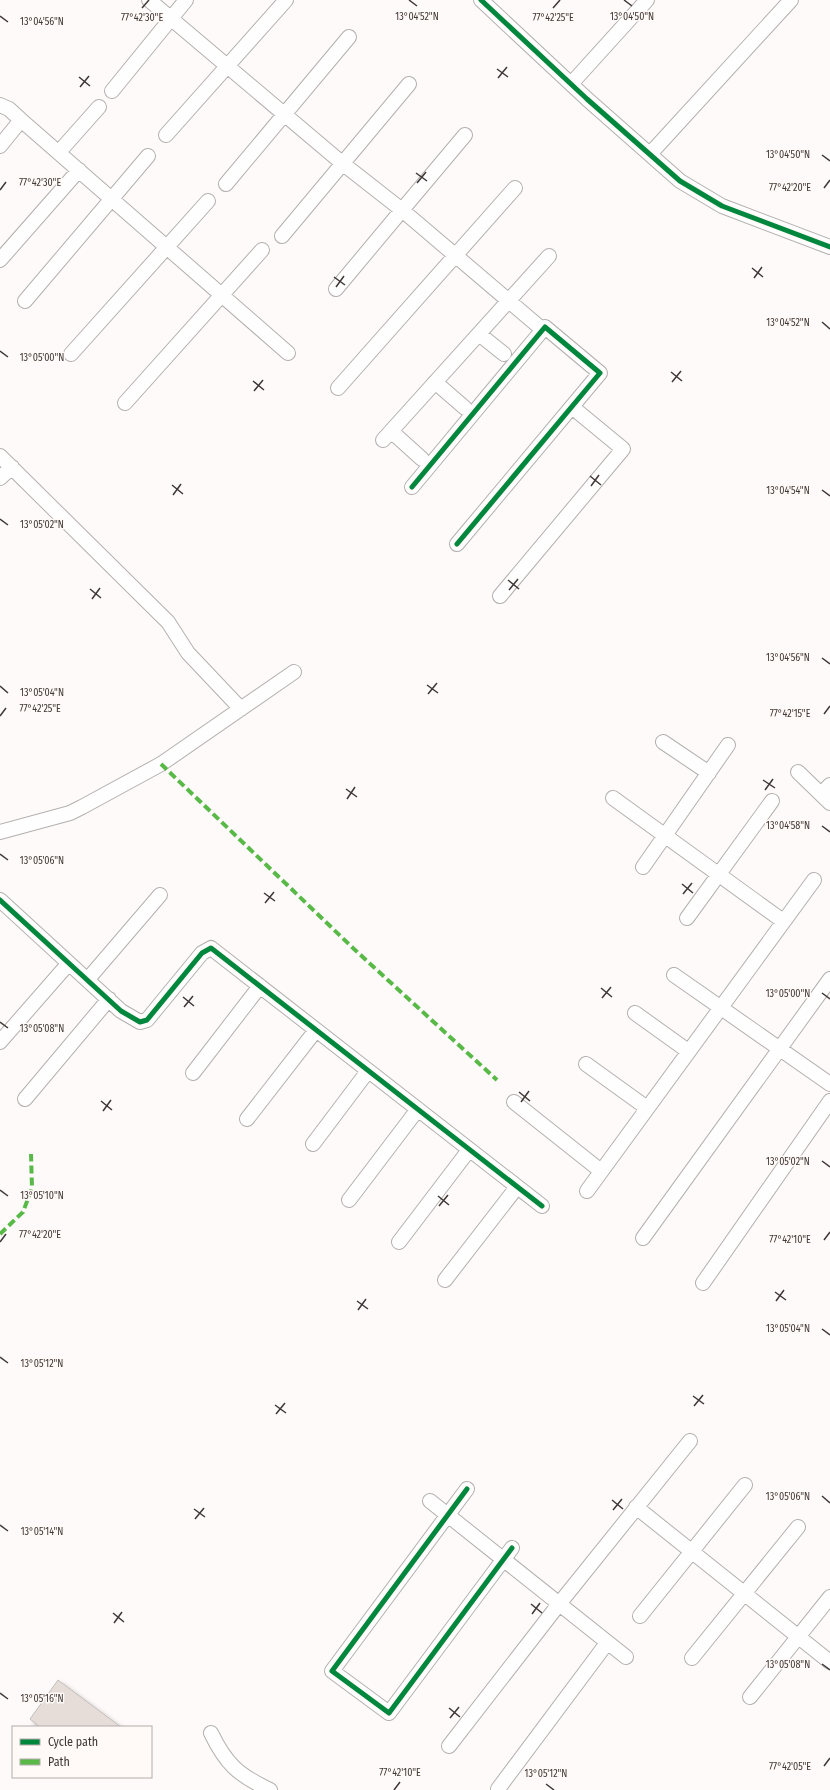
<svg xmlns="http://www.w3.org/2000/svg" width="830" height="1790" font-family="'Fira Sans Condensed',sans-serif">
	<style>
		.building { fill: #e6ddd9; stroke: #c0bdbb; filter: url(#shadow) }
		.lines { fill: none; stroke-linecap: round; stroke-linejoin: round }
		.minor-casing { stroke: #b3b0af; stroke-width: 16 }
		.minor { stroke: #fffefe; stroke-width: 14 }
		.quiet { stroke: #58b947; stroke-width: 4; stroke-dasharray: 8 4; stroke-linecap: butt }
		.cycleway-casing { stroke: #fff9f7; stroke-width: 8 }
		.cycleway { stroke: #00873e; stroke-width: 5 }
		.ticks { fill: none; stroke: #3e3836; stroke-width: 1.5 }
		.ticks-label { font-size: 10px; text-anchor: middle; fill: #3e3836; stroke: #fff9f7; stroke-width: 3; stroke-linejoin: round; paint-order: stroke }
	</style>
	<defs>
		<filter id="shadow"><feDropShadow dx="3.5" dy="3.5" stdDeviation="2" flood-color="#0004"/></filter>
	</defs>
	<rect width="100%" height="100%" fill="#fdfaf9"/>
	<path class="building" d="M58,1680L121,1727H40L30,1719Z"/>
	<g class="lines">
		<g class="minor-casing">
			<path id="minor" d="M149,0L342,163L402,210L465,135
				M481,0L587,99L680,181L722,206L830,247
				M571,84L647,0
				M112,91L186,0
				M0,105L9,109L21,120L288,353
				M166,135L286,0
				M0,146L21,120
				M59,152L99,107
				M650,154L791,0
				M226,184L349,37
				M282,236L409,84
				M0,260L79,170
				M336,289L402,210L543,330
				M25,301L148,156
				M479,334L504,354
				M71,354L208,201
				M435,382L465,408
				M338,388L515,188
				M125,403L262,250
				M391,431L422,459
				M383,440L549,256
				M0,456L168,622L188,653L241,709
				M0,478L12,467
				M412,487L545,327L600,373L457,544
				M500,596L623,449L572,407
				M663,742L709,773
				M798,772L830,803
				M821,794L830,785
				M613,798L783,921
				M0,832L70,813L82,807L161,764L294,672
				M643,867L728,745
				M0,900L121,1011L140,1022L147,1020L202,953L211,948L542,1206
				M687,918L772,801
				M674,975L830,1084
				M88,979L160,895
				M635,1013L688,1051
				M0,1042L69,963
				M586,1064L647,1108
				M193,1073L260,986
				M25,1099L109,999
				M514,1102L601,1171
				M247,1119L316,1030
				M313,1144L368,1071
				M587,1191L814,880
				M349,1200L418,1109
				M643,1238L830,979
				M399,1242L469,1150
				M445,1280L517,1187
				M703,1283L830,1101
				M467,1489L332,1671L389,1713L512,1548
				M430,1501L626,1657
				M636,1507L830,1662
				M640,1616L745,1485
				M692,1658L798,1527
				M750,1697L830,1597
				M211,1733C226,1764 238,1775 270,1790
				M449,1746L559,1604L690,1441
				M498,1789L607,1643"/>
		</g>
		<use href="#minor" class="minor"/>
		<path class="quiet" d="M161,764L354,949L497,1080
			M0,1234L23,1212L32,1188L31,1154"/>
		<g class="cycleway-casing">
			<path id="cycleway" d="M481,0L587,99L680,181L722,206L830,247
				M412,487L545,327L600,373L457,544
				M0,900L121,1011L140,1022L147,1020L202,953L211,948L542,1206
				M467,1489L332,1671L389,1713L512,1548"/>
		</g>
		<use href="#cycleway" class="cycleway"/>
	</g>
	<path class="ticks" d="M409,0L417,6M624,0L632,6M142,8L149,0M553,8L560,0M0,16L8,22M497,69L508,77M79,77L90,86M498,78L507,67M80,87L89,76M822,155L830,161M416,173L427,181M417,183L426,172M824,188L830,180M0,190L6,182M752,268L763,277M334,277L345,285M754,278L762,267M336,287L344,276M822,322L830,329M0,351L8,357M671,372L682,381M253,381L264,390M672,382L681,371M254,391L263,380M590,476L601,485M172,485L183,494M591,486L599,475M822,490L830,496M173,495L181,484M0,519L8,525M508,580L519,589M90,589L101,598M509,590L518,579M92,599L100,588M822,658L830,664M427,685L438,693M0,686L8,693M428,694L437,683M824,714L830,706M0,716L6,708M763,780L775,788M346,789L357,797M765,790L773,779M347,799L355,787M822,826L830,832M0,854L8,860M682,884L693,893M264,893L275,901M683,894L692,883M265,903L274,892M601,988L612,997M822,993L830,999M183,997L194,1006M602,998L611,987M184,1007L193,996M0,1022L8,1028M519,1092L530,1101M101,1101L112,1110M521,1102L529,1091M103,1111L111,1100M822,1161L830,1167M0,1190L8,1196M438,1196L449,1205M439,1206L448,1195M824,1240L830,1232M0,1242L6,1234M775,1292L786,1300M357,1301L368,1309M776,1301L784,1290M358,1310L366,1299M822,1329L830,1335M0,1357L8,1363M693,1396L704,1404M275,1405L286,1413M694,1406L703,1395M276,1414L285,1403M822,1496L830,1503M612,1500L623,1509M194,1509L205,1517M613,1510L622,1499M195,1519L204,1508M0,1525L8,1531M531,1604L542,1613M113,1613L124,1622M532,1614L540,1603M114,1623L122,1612M822,1664L830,1670M0,1693L8,1699M449,1708L460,1717M450,1718L459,1707M824,1766L830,1758M546,1784L554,1790M394,1790L400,1782"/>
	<g class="ticks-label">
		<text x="417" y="20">13°04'52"N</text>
		<text x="632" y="20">13°04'50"N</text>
		<text x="142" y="21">77°42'30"E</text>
		<text x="553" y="21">77°42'25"E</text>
		<text x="42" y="25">13°04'56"N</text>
		<text x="788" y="158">13°04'50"N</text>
		<text x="40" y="186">77°42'30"E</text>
		<text x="790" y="191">77°42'20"E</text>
		<text x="788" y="326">13°04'52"N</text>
		<text x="42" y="361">13°05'00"N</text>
		<text x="788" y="494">13°04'54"N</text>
		<text x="42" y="528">13°05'02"N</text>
		<text x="788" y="661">13°04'56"N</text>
		<text x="42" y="696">13°05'04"N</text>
		<text x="40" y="712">77°42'25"E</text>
		<text x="790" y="717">77°42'15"E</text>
		<text x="788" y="829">13°04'58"N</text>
		<text x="42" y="864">13°05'06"N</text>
		<text x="788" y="997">13°05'00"N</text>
		<text x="42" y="1032">13°05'08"N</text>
		<text x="788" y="1165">13°05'02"N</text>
		<text x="42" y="1199">13°05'10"N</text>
		<text x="40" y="1238">77°42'20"E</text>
		<text x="790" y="1243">77°42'10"E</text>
		<text x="788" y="1332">13°05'04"N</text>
		<text x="42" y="1367">13°05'12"N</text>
		<text x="788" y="1500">13°05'06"N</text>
		<text x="42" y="1535">13°05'14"N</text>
		<text x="788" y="1668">13°05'08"N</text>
		<text x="42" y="1702">13°05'16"N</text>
		<text x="790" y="1770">77°42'05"E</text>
		<text x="400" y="1776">77°42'10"E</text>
		<text x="546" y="1777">13°05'12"N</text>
	</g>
	<rect x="12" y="1726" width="140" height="52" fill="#fff9f7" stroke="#b2acaa"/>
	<rect x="20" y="1739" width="20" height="6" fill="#00873e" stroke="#b2acaa"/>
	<text x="48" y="1746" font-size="12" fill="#3e3836">Cycle path</text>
	<rect x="20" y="1759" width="20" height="6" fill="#58b947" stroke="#b2acaa"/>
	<text x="48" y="1766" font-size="12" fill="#3e3836">Path</text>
</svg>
